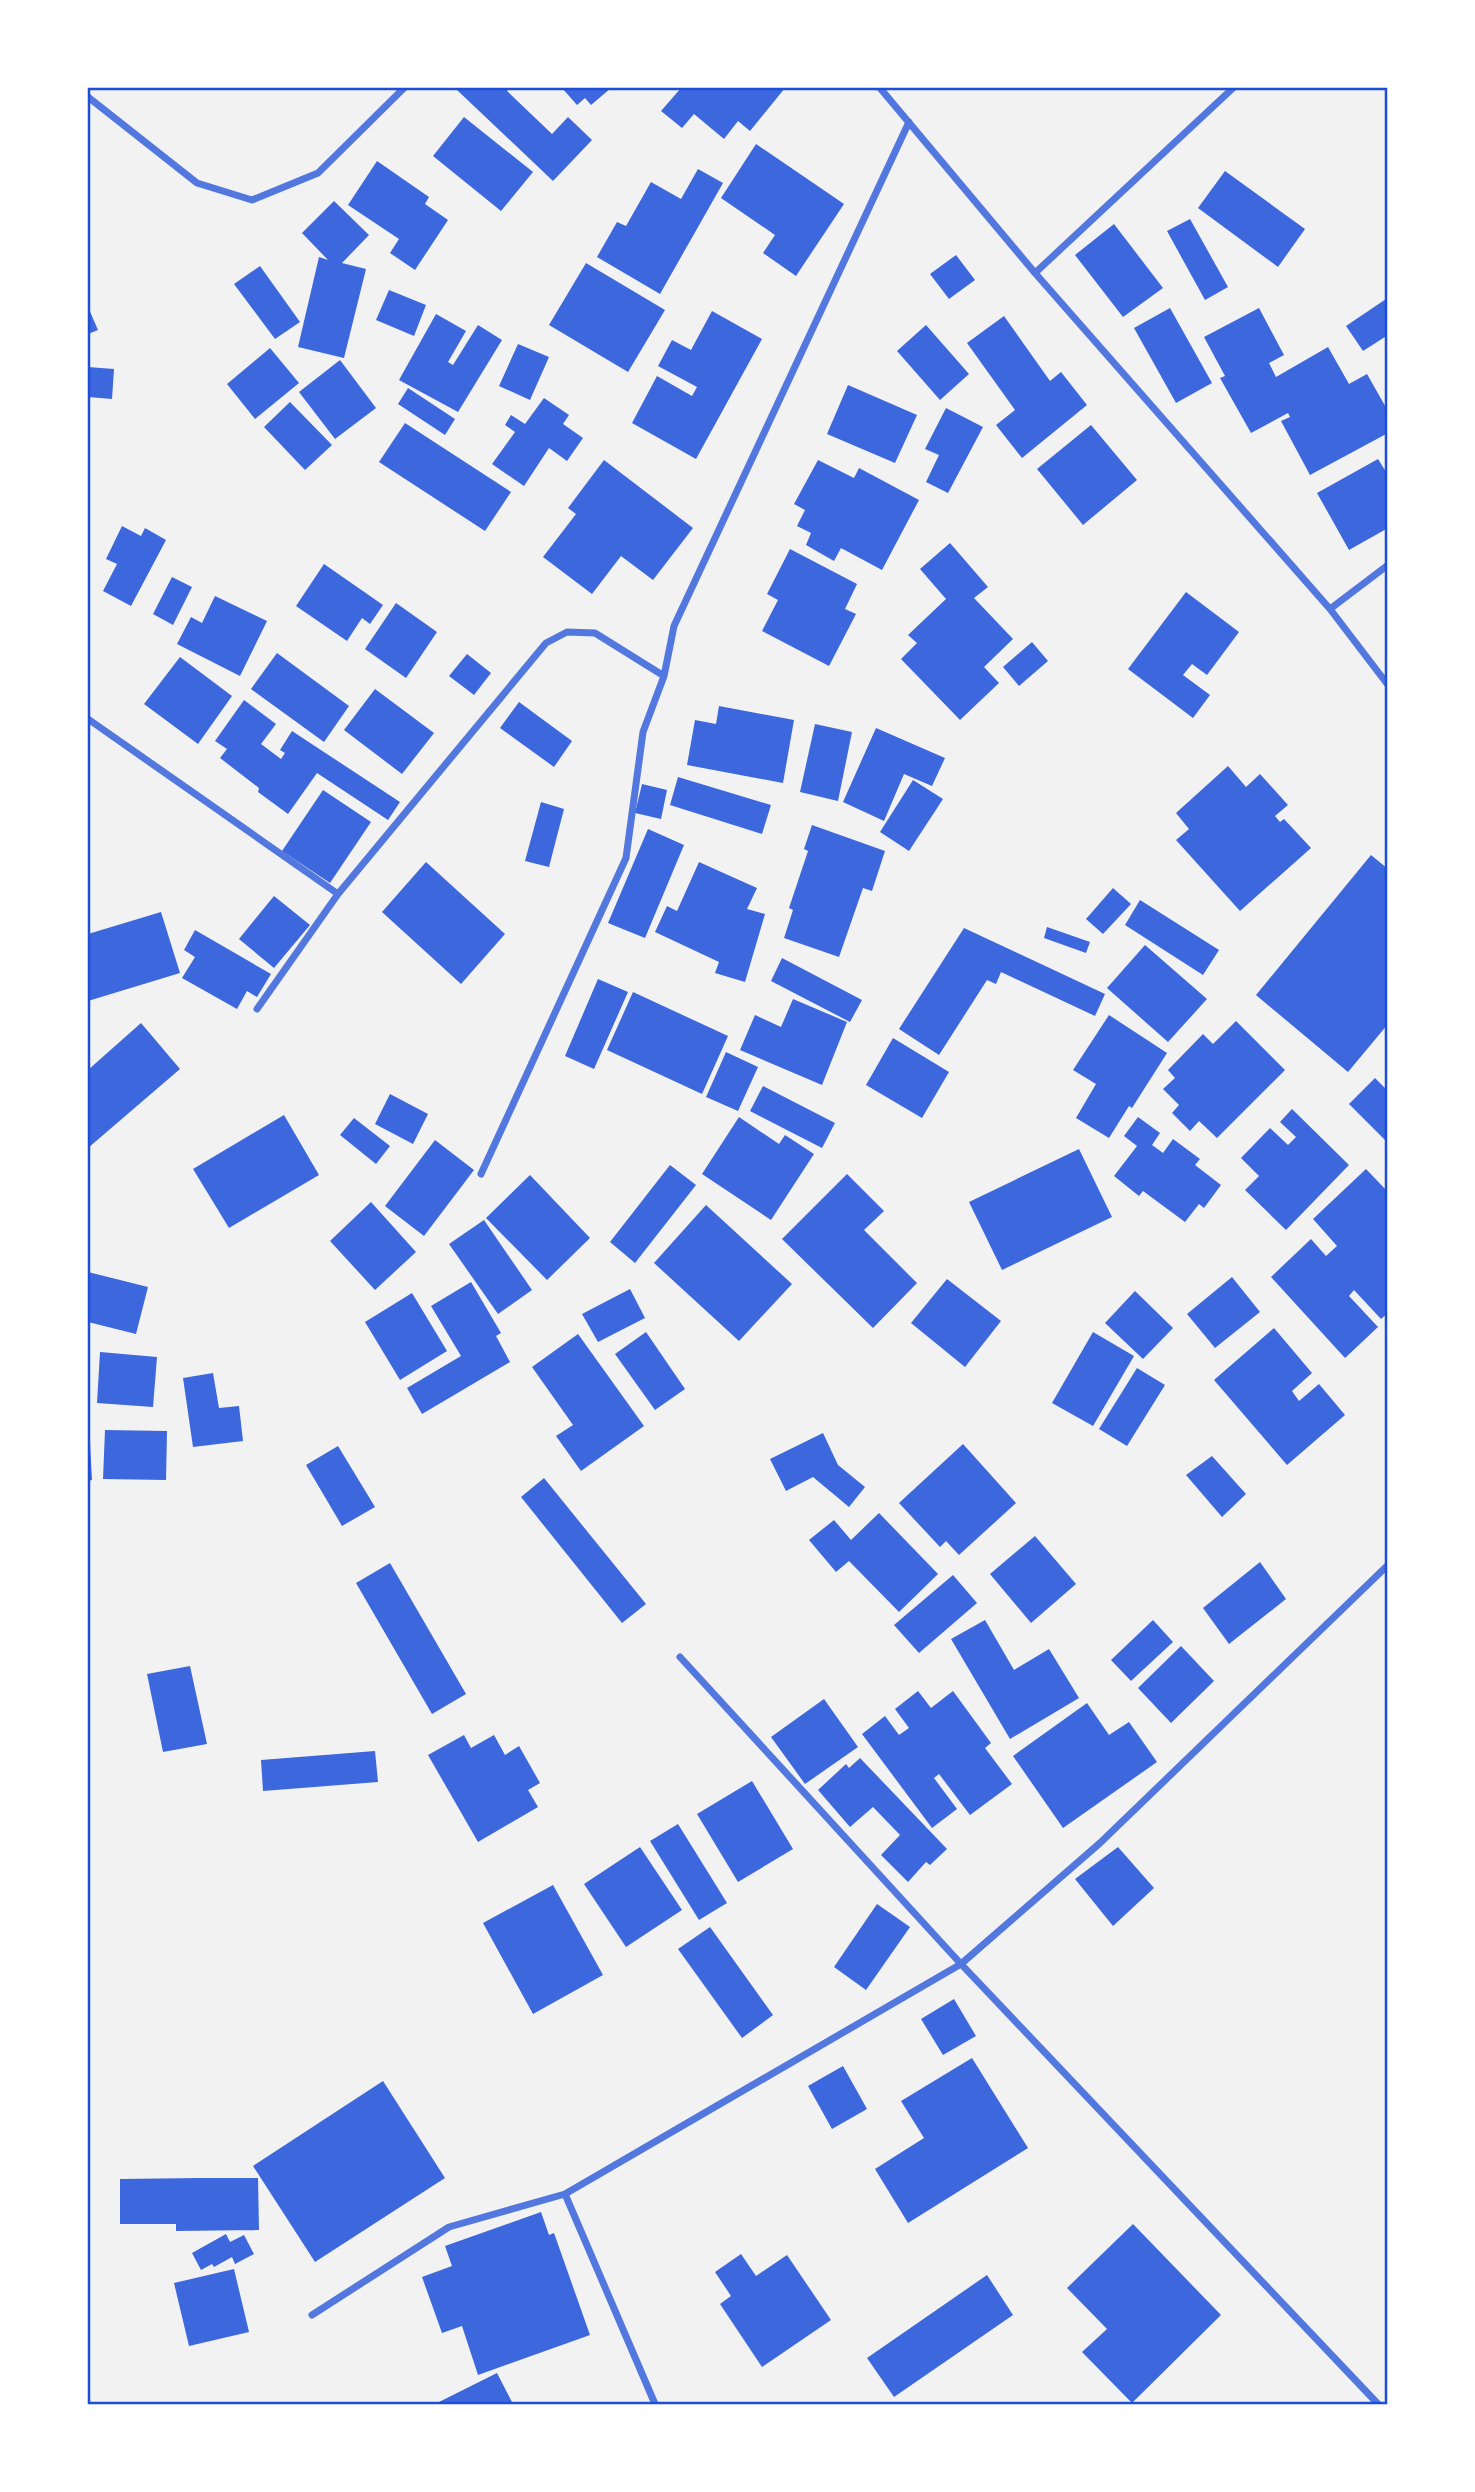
<svg xmlns="http://www.w3.org/2000/svg" width="1475" height="2492" font-family="Rubik,sans-serif">
	<style>
		.building { fill: #3d67dc }
		.lines { fill: none; stroke-linecap: round; stroke-linejoin: round }
		.minor { stroke: #5277de; stroke-width: 7 }
		.neatline { fill: none; stroke: #1d4ed8; stroke-width: 2.5 }
	</style>
	<rect width="100%" height="100%" fill="#f2f2f2"/>
	<path class="building" d="M459,88H510L507,91L552,134L568,117L592,140L553,181L457,90Z
		M562,88H611L591,105L585,98L577,105Z
		M681,88H785L750,131L738,121L724,139L694,114L682,128L661,111Z
		M464,117L533,172L501,211L433,156Z
		M756,144L844,204L796,276L763,253L775,235L721,198Z
		M377,161L429,197L425,204L448,220L415,270L390,253L399,239L348,205Z
		M698,169L723,183L660,294L597,257L617,222L626,226L651,182L681,199Z
		M1225,171L1305,229L1278,267L1198,208Z
		M334,201L369,235L342,263L366,269L344,358L298,347L319,257L328,260L302,233Z
		M1190,219L1228,287L1205,300L1167,231Z
		M1114,224L1163,288L1123,317L1075,255Z
		M956,255L975,280L949,299L930,274Z
		M586,263L665,310L628,372L549,325Z
		M260,266L300,322L275,339L234,284Z
		M389,290L426,305L414,336L376,320Z
		M1386,299L1388,335L1363,351L1346,326Z
		M88,307L98,330L88,334Z
		M1170,308L1212,383L1176,403L1134,328Z
		M1259,308L1284,355L1269,363L1276,377L1328,347L1349,384L1367,374L1388,411V433L1310,475L1281,421L1290,417L1288,413L1251,433L1220,378L1225,376L1204,337Z
		M712,311L762,339L696,459L632,423L657,376L692,396L697,387L658,366L672,340L691,350Z
		M436,314L466,331L448,362L453,365L478,325L502,340L458,412L399,380Z
		M1004,316L1050,381L1061,372L1087,405L1022,458L996,425L1015,410L967,343Z
		M926,325L969,374L940,400L897,351Z
		M518,344L549,357L530,400L499,386Z
		M270,348L299,383L255,419L227,384Z
		M340,360L376,408L335,439L299,392Z
		M88,367L114,369L112,399L88,397Z
		M848,385L917,415L895,463L827,434Z
		M408,388L455,419L445,435L398,404Z
		M544,398L569,415L563,424L583,438L567,461L549,448L524,486L492,464L515,432L505,425L511,415L525,424Z
		M290,402L332,445L305,470L264,427Z
		M946,408L983,427L948,493L926,482L939,455L925,449Z
		M405,423L511,492L485,531L379,462Z
		M1091,425L1137,480L1083,525L1037,469Z
		M1378,459L1388,475V528L1349,550L1317,493Z
		M604,460L693,528L653,580L621,556L592,594L543,557L576,514L568,508Z
		M818,460L854,478L859,468L919,500L882,570L841,548L834,561L806,545L811,533L797,526L805,510L794,504Z
		M122,526L141,536L145,528L166,540L131,606L103,591L117,564L106,559Z
		M950,543L988,587L974,598L1013,639L984,667L999,683L960,720L901,659L917,643L908,635L946,599L920,569Z
		M790,549L857,584L845,609L856,614L829,666L762,631L778,600L767,594Z
		M324,564L383,605L370,624L362,618L347,641L296,606Z
		M172,577L192,587L173,625L153,614Z
		M1186,592L1239,632L1207,675L1192,664L1183,675L1210,695L1193,718L1128,669Z
		M215,596L267,621L240,676L177,644L191,617L202,623Z
		M396,603L437,632L406,678L365,649Z
		M1032,642L1048,661L1019,686L1003,667Z
		M277,653L349,706L324,742L251,689Z
		M467,654L491,673L474,695L449,676Z
		M180,657L232,696L198,744L144,704Z
		M375,689L434,733L402,774L344,730Z
		M244,700L276,724L261,744L281,759L285,753L280,750L292,731L400,802L388,820L317,773L288,814L258,792L259,788L220,758L227,749L215,741Z
		M519,702L572,741L554,767L500,728Z
		M719,706L794,720L783,783L687,765L695,720L716,724Z
		M815,724L852,732L838,801L800,792Z
		M876,728L945,758L932,786L904,774L884,821L843,802Z
		M1228,766L1246,787L1260,774L1288,805L1275,816L1280,822L1284,819L1311,848L1240,911L1176,840L1189,829L1176,813Z
		M678,777L771,805L762,834L670,805Z
		M913,780L943,799L909,851L880,832Z
		M642,784L667,790L661,819L635,813Z
		M323,790L371,822L330,883L282,851Z
		M541,802L564,809L549,867L525,861Z
		M812,825L885,851L872,891L863,888L839,957L784,938L793,910L789,908L808,851L804,849Z
		M648,829L684,845L645,938L608,923Z
		M1371,855L1388,869V1024L1348,1072L1256,995Z
		M426,862L505,934L461,984L382,912Z
		M699,862L757,888L747,909L765,914L745,982L715,973L719,962L655,932L667,906L677,911Z
		M1113,888L1131,904L1103,934L1086,919Z
		M274,896L310,925L274,968L239,939Z
		M1140,900L1219,950L1203,975L1125,925Z
		M161,912L180,973L88,1001V934Z
		M1047,927L1090,942L1086,953L1044,938Z
		M964,928L1105,994L1095,1016L1001,972L996,984L987,980L939,1055L899,1029Z
		M195,930L271,974L257,997L247,991L237,1009L182,978L195,957L184,950Z
		M1145,945L1207,999L1168,1042L1107,988Z
		M782,958L862,1000L850,1022L771,981Z
		M598,979L628,992L594,1069L565,1056Z
		M633,992L728,1036L702,1094L607,1050Z
		M793,999L847,1022L822,1085L740,1050L755,1015L781,1027Z
		M1109,1015L1167,1053L1132,1108L1129,1106L1109,1138L1076,1118L1096,1084L1073,1070Z
		M1236,1021L1285,1070L1217,1138L1199,1121L1190,1131L1172,1113L1179,1105L1163,1089L1175,1078L1168,1070L1203,1034L1213,1044Z
		M141,1023L180,1069L88,1148V1070Z
		M893,1038L949,1072L922,1118L866,1085Z
		M726,1052L758,1067L738,1111L706,1097Z
		M1375,1078L1388,1091V1143L1349,1104Z
		M763,1086L835,1123L822,1148L750,1111Z
		M390,1094L428,1114L413,1144L375,1124Z
		M1292,1109L1349,1165L1286,1230L1245,1190L1259,1176L1241,1158L1270,1128L1288,1145L1296,1137L1280,1122Z
		M284,1115L319,1175L229,1228L193,1169Z
		M739,1117L779,1144L785,1135L814,1154L771,1220L702,1174Z
		M1138,1117L1160,1133L1152,1145L1163,1153L1173,1139L1200,1159L1195,1165L1221,1185L1204,1208L1199,1204L1185,1222L1143,1191L1139,1196L1114,1176L1137,1146L1124,1136Z
		M354,1118L390,1146L376,1164L340,1135Z
		M435,1140L474,1170L424,1236L385,1206Z
		M1079,1149L1112,1217L1002,1270L969,1202Z
		M670,1165L696,1185L635,1263L610,1242Z
		M1366,1169L1388,1192V1313L1381,1319L1354,1290L1349,1296L1378,1327L1345,1358L1271,1277L1311,1239L1326,1256L1337,1246L1313,1219Z
		M847,1174L884,1211L864,1230L917,1283L873,1328L782,1239Z
		M530,1175L590,1238L547,1280L486,1218Z
		M371,1202L416,1252L375,1290L330,1241Z
		M706,1205L792,1284L739,1341L654,1263Z
		M484,1220L532,1290L498,1314L449,1244Z
		M88,1272L148,1287L136,1334L88,1322Z
		M1232,1277L1260,1312L1215,1348L1187,1314Z
		M947,1279L1001,1321L965,1367L911,1323Z
		M471,1282L501,1333L496,1336L510,1362L422,1414L407,1388L461,1356L431,1306Z
		M630,1289L645,1318L598,1342L582,1314Z
		M1135,1291L1173,1328L1143,1359L1105,1323Z
		M412,1293L447,1351L400,1380L365,1322Z
		M1274,1328L1312,1373L1292,1391L1299,1401L1319,1384L1345,1415L1287,1465L1214,1380Z
		M646,1332L685,1389L655,1410L615,1354Z
		M1093,1332L1134,1356L1093,1426L1052,1403Z
		M578,1334L644,1426L581,1471L556,1436L573,1425L532,1367Z
		M100,1352L157,1357L153,1407L97,1403Z
		M1137,1368L1165,1385L1127,1446L1099,1429Z
		M213,1373L219,1408L239,1406L243,1441L193,1447L183,1378Z
		M105,1430L167,1431L166,1480L103,1479Z
		M823,1433L838,1465L865,1487L849,1507L813,1477L786,1491L770,1459Z
		M88,1443H90L92,1480L88,1481Z
		M963,1444L1016,1503L959,1555L946,1541L940,1547L899,1503Z
		M338,1446L375,1507L342,1526L306,1465Z
		M1212,1456L1246,1494L1222,1517L1186,1475Z
		M544,1478L646,1604L622,1623L521,1497Z
		M879,1513L938,1574L899,1612L849,1561L836,1572L809,1540L834,1520L851,1540Z
		M1035,1536L1076,1584L1031,1623L990,1574Z
		M1260,1562L1286,1599L1229,1644L1203,1608Z
		M390,1563L466,1694L432,1714L356,1583Z
		M953,1575L977,1603L919,1653L894,1625Z
		M985,1620L1014,1670L1049,1649L1079,1698L1010,1739L951,1639Z
		M1153,1620L1173,1642L1131,1681L1111,1660Z
		M1181,1646L1214,1681L1171,1723L1138,1688Z
		M190,1666L207,1744L163,1752L147,1674Z
		M918,1691L931,1708L953,1691L991,1743L985,1748L1012,1784L970,1815L939,1774L934,1778L957,1809L932,1828L862,1734L885,1716L899,1735L909,1728L895,1709Z
		M824,1699L858,1747L805,1784L771,1737Z
		M1087,1703L1109,1735L1129,1722L1157,1762L1063,1828L1013,1756Z
		M464,1735L471,1748L494,1735L505,1755L519,1746L540,1783L528,1790L538,1807L478,1842L428,1755Z
		M375,1751L378,1782L263,1791L261,1760Z
		M860,1758L947,1849L930,1865L926,1862L908,1882L881,1855L900,1835L873,1807L850,1827L818,1790L846,1764L849,1768Z
		M752,1781L793,1849L738,1882L697,1814Z
		M678,1824L727,1903L699,1920L650,1841Z
		M640,1847L682,1910L626,1947L584,1884Z
		M1118,1847L1154,1888L1113,1926L1075,1879Z
		M553,1885L603,1975L533,2014L483,1923Z
		M877,1904L910,1927L866,1990L834,1967Z
		M710,1927L773,2015L742,2038L678,1949Z
		M954,1999L976,2036L943,2055L921,2019Z
		M972,2058L1028,2148L908,2223L875,2169L924,2138L901,2101Z
		M843,2066L867,2109L832,2129L808,2086Z
		M383,2081L445,2178L315,2262L253,2166Z
		M199,2178H258L259,2230L176,2231V2224H120V2179Z
		M541,2212L549,2235L554,2233L590,2335L478,2375L462,2326L442,2333L422,2277L452,2266L445,2246Z
		M1133,2224L1221,2315L1132,2403L1082,2352L1107,2329L1067,2288Z
		M226,2234L230,2242L244,2235L254,2254L235,2264L232,2257L214,2267L212,2264L201,2270L192,2253Z
		M741,2254L756,2276L787,2255L831,2320L762,2367L720,2304L731,2296L715,2272Z
		M234,2269L249,2332L189,2346L174,2283Z
		M987,2275L1013,2315L894,2397L867,2358Z
		M497,2373L513,2404H435Z"/>
	<g class="lines">
		<path class="minor" d="M880,88L1035,273L1330,609L1388,685
			M88,97L197,183L252,200L318,173L404,88
			M1035,273L1233,88
			M1330,609L1388,565
			M88,719L338,894
			M257,1009L338,894L546,643L567,632L595,633L664,676
			M481,1174L626,858L643,732L664,676L674,626L909,122
			M680,1657L961,1964L1378,2404
			M565,2194L655,2404
			M312,2315L449,2227L565,2194L961,1964L1100,1843L1388,1565"/>
	</g>
	<rect width="1475" height="2492" fill="none" stroke="#ffffff" stroke-width="178"/>
	<rect x="89" y="89" width="1297" height="2314" class="neatline"/>
</svg>
